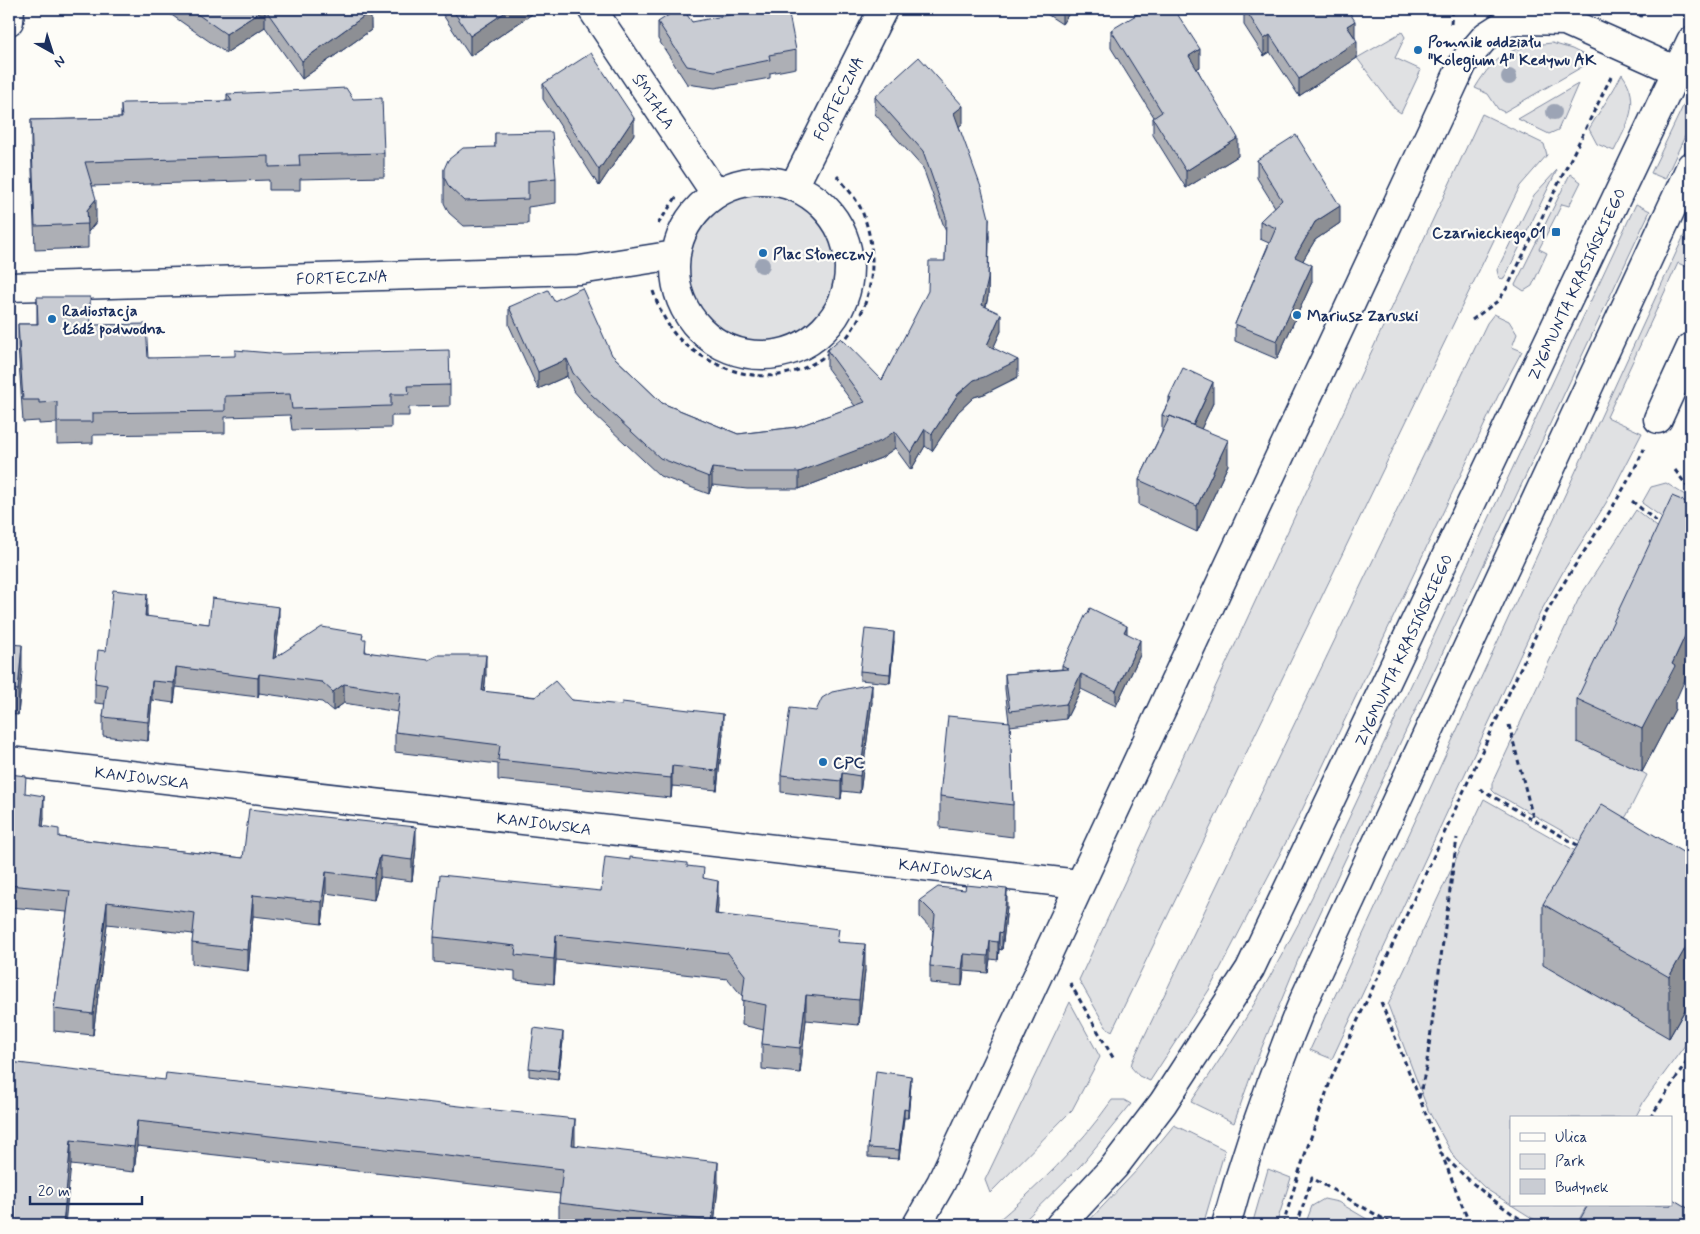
<svg xmlns="http://www.w3.org/2000/svg" width="1700" height="1234" font-family="Mynerve,sans-serif">
	<style>
		.green { fill: #e0e1e3; stroke: #7e88a0 }
		.lines { fill: none; stroke-linecap: round; stroke-linejoin: round }
		.minor-casing { stroke: #1b2f5e; stroke-width: 31 }
		.major-casing { stroke: #1b2f5e; stroke-width: 31 }
		.path { stroke: #1b2f5e; stroke-width: 3; stroke-dasharray: 5 4; stroke-linecap: butt }
		.minor { stroke: #fdfcf7; stroke-width: 28 }
		.major { stroke: #fdfcf7; stroke-width: 28 }
		.tree { fill: #9ca4b5 }
		.wall { fill: #adafb5; stroke: #1b2f5e }
		.shaded-wall { fill: #8d8f94; stroke: #1b2f5e }
		.building { fill: #c9ccd3; stroke: #1b2f5e }
		.poi-dot { fill: #1f6fb2; stroke: #fdfcf7; stroke-width: 2 }
		.labels { text-anchor: middle; stroke-width: 4.5; stroke-linejoin: round; paint-order: stroke }
		.poi-label { font-size: 16px; font-weight: bold; fill: #1b2f5e; stroke: #fdfcf7; text-anchor: start }
		.street-label { font-size: 16px; fill: #1b2f5e; stroke: #fdfcf7 }
	</style>
	<rect width="100%" height="100%" fill="#fdfcf7"/>
	<filter id="ink" filterUnits="userSpaceOnUse"><feTurbulence type="fractalNoise" baseFrequency=".02" numOctaves="2"/><feDisplacementMap in="SourceGraphic" scale="10" xChannelSelector="R" yChannelSelector="G"/><feConvolveMatrix kernelMatrix="1 2 1 2 8 2 1 2 1" color-interpolation-filters="sRGB"/></filter>
	<g filter="url(#ink)">
		<path class="green" d="M1402,32L1405,37L1395,58L1421,70L1401,113L1395,109L1357,58Z
			M1552,43L1572,49L1594,60L1504,112L1498,109L1488,94L1475,88C1496,53 1512,47 1552,43Z
			M1622,74C1642,102 1627,125 1614,151L1597,144L1589,129C1600,110 1612,94 1622,74Z
			M1578,84L1558,130L1549,134L1518,119Z
			M1685,102H1691V123L1665,179L1651,173Z
			M1482,114L1544,144L1547,155L1520,186L1112,1031L1106,1027L1079,980Z
			M1557,170L1504,279L1499,278L1497,270L1534,195Z
			M1570,174L1581,182L1569,206L1562,204L1539,249L1547,253L1532,286L1524,291L1515,285Z
			M689 269a74 74 0 1 1 148 0a74 74 0 1 1-148 0Z
			M1636,204L1650,211L1298,960L1255,1064L1234,1123L1191,1102C1237,1037 1276,969 1312,897Z
			M1687,229L1691,231V269L1678,263L1607,417L1642,433L1606,503L1564,570L1540,613L1332,1059L1310,1050Z
			M1494,314L1509,321L1517,334L1512,347L1522,351L1498,396L1295,825L1209,990L1150,1081L1139,1076L1131,1067L1132,1062L1487,323Z
			M1666,483L1691,499V538L1642,503L1651,487Z
			M1636,510L1672,539L1642,772L1647,775L1627,815L1601,853L1495,793L1492,790V783L1579,598Z
			M1484,799L1595,862L1669,1038L1691,1000V1037L1644,1101L1635,1118H1511V1205H1587L1576,1225H1543L1486,1189L1455,1159L1428,1110L1388,1005Z
			M1070,1002L1100,1057L1072,1110L990,1193L985,1180Z
			M1112,1100H1124L1131,1104L1081,1165L1020,1225H993C1037,1188 1079,1147 1112,1100Z
			M1174,1125L1225,1150L1203,1225H1085L1138,1169Z
			M1268,1169L1291,1178L1276,1225H1252Z
			M1324,1199L1338,1202L1377,1225H1305L1312,1206Z"/>
		<g class="lines">
			<g class="minor-casing">
				<path id="minor" d="M592,9L715,193
					M9,21L10,9
					M675 268a87 87 0 1 1 174 0a87 87 0 1 1-174 0Z
					M794,186L883,9
					M9,287L580,270L675,255
					M1658,419L1691,347
					M9,761L1079,884
					M917,1225L941,1183L1463,63L1486,36L1508,22L1525,20L1565,21L1677,71"/>
			</g>
			<g class="major-casing">
				<path id="major" d="M1060,1225L1114,1167L1163,1103L1250,969L1691,41
					M1226,1225C1247,1148 1273,1074 1304,1000L1691,166"/>
			</g>
			<path class="path" d="M1640,17L1644,9
				M1451,24L1452,9
				M837,176C846,187 857,199 862,211C880,256 874,306 842,343
				M658,224L677,196
				M653,291C658,306 664,319 673,332C680,341 692,350 702,356C744,382 789,384 829,353
				M1472,320L1499,300L1507,288L1611,77
				M1675,470L1687,486L1691,488
				M1632,501L1662,526
				M1509,725L1533,818
				M1480,789L1579,846
				M1070,983L1115,1061
				M1381,1002L1470,1225
				M1419,1098L1426,1068L1457,838
				M1650,1118L1690,1057
				M1440,1152C1468,1181 1496,1204 1530,1225
				M1283,1225L1299,1172L1331,1079L1350,1037L1545,615C1576,559 1617,508 1644,449
				M1297,1225L1312,1178L1394,1225"/>
			<use href="#minor" class="minor"/>
			<use href="#major" class="major"/>
		</g>
		<g class="tree">
			<circle cx="1509" cy="77" r="8"/>
			<circle cx="1554" cy="112" r="8"/>
			<circle cx="762" cy="265" r="8"/>
		</g>
		<path class="wall" d="M163,9H370L371,30L302,79L265,27L226,53Z
			M439,9H532V14L470,56Z
			M1039,9H1072L1062,24Z
			M1244,9H1347L1355,38L1357,58L1299,96L1270,52L1264,56L1244,25Z
			M658,22H692L796,50V68L770,73V78L715,88L687,84L658,39Z
			M1111,30L1200,67L1197,68L1238,156L1186,188L1153,135V118L1154,117L1111,48Z
			M543,84L634,134L599,186L543,99Z
			M227,94L384,153V177L300,179V190H269V180L92,186L96,222L88,232V248L35,250L31,144V120L121,118V105L227,101Z
			M875,97L963,123L959,126L989,236L988,296L986,307L1001,331L993,348L1018,377L984,394L974,397L958,412L932,451L925,446L911,470L895,448L881,458L799,489H747L712,485L709,494L660,476L591,411L573,390L567,376L538,389L509,325V307L554,301L612,355L662,403L738,434L797,427L855,406L827,368V350L882,380L945,261L946,232L923,168L875,114Z
			M495,133L556,178V203L528,207V224L464,226L449,213L444,203V169L495,147Z
			M1257,160L1340,223L1315,240L1303,260L1312,282L1277,359L1235,341V324L1269,243L1260,239V221L1275,207L1257,178Z
			M37,297L91,325L148,358L450,385V406L409,407V416H391V428L292,430L290,415L225,417V433L93,435V443L57,444V423L39,424V421L23,422L18,346V324H37Z
			M1169,397L1213,403L1201,429L1228,465L1197,532L1139,505V480L1162,432V415L1169,401Z
			M147,614V617L209,624L279,626L275,658L363,639L366,652L486,674L484,692L572,700L723,733L717,790L672,786L671,798L498,780V764L395,752V732L398,712L344,703L333,711L322,702L259,693L258,697L176,687L174,703L152,700L148,741L103,736V717L105,704L95,703V683L106,651Z
			M1127,634L1140,655L1116,706L1081,689L1066,719L1010,726L1013,805V837L940,828V796L1009,722L1005,689V674L1062,669V665Z
			M894,641L890,683L860,680V671Z
			M9,644L22,670L18,715L9,714Z
			M1577,699L1675,702V709L1642,772L1577,742Z
			M872,702L860,793L842,791L841,799L781,792V775L816,711Z
			M9,774L26,794L44,818L43,826L59,837L243,858L416,848L412,881L380,877L374,900L326,893L322,924L253,916L248,971L192,964V943L193,934L107,924L93,1035L54,1031V1009L67,912L9,907Z
			M1691,857V999L1669,1038L1543,965V904Z
			M687,866L704,878L718,906L717,914L839,942L865,970L859,1025L806,1020L800,1073L762,1069V1044L764,1030L742,1025L743,997L728,979L556,960L554,984L515,980V971L434,962V937L601,891Z
			M920,900L1007,907L1002,950L999,949L998,960L990,959L988,973L964,971L962,986L930,983V966L933,931L920,917Z
			M563,1041L558,1080L529,1076V1068Z
			M9,1062L575,1145L718,1186L714,1225H559V1203L560,1194L137,1146L134,1172L71,1165Z
			M911,1084L908,1118H904L899,1159L868,1157V1148Z"/>
		<path class="shaded-wall" d="M265,9V27L226,53V34Z
			M510,9H532V14L470,56V36Z
			M1062,9H1072L1062,24Z
			M371,11V30L302,79V61Z
			M1355,21V38L1347,26Z
			M1270,35V52L1264,56V39Z
			M1357,41V58L1299,96V79Z
			M1200,49V67L1189,73V56Z
			M963,106V123L954,131V113Z
			M634,118V134L599,186V170Z
			M1238,138V156L1186,188V171Z
			M96,199V222L88,232L87,210Z
			M1340,206V223L1315,240L1295,274V257L1315,222Z
			M989,218L988,296L982,323V305Z
			M1312,265V282L1277,359V341Z
			M1001,314V331L987,362V345Z
			M567,359V376L538,389V372Z
			M1018,360V377L984,394L974,397L958,412L932,451V434L958,394L974,380Z
			M1213,382V403L1192,449V428Z
			M925,429V446L911,470V453Z
			M895,431V448L881,458L799,489V472Z
			M1228,440V465L1197,532V506Z
			M712,468V485L709,494V477Z
			M147,594V614L145,636V616Z
			M279,607V626L273,676V659Z
			M1691,623V666L1675,702V709L1642,772V729Z
			M1127,626V641L1124,632Z
			M894,632V641L890,683V674Z
			M1140,640V655L1116,706V691Z
			M22,645V670L18,715V690Z
			M486,655V674L482,711V691Z
			M176,667V687L174,703V683Z
			M259,674V693L258,697V678Z
			M1081,674V689L1066,719V704Z
			M152,681V700L148,741V722Z
			M344,684V703L333,711V692Z
			M872,684V702L860,793V776Z
			M723,714V733L717,790V771Z
			M672,766V786L671,798V778Z
			M842,773V791L841,799V781Z
			M44,796V818L41,848V826Z
			M416,827V848L412,881V860Z
			M380,856V877L374,900V878Z
			M326,872V893L322,924V902Z
			M718,881V906L715,939V914Z
			M1007,889V907L1002,950V933Z
			M253,895V916L248,971V950Z
			M107,902V924L93,1035V1014Z
			M999,932V949L998,960V942Z
			M556,935V960L554,984V959Z
			M1691,938V999L1669,1038V977Z
			M990,941V959L988,973V956Z
			M865,944V970L859,1025V1000Z
			M964,954V971L962,986V969Z
			M806,995V1020L800,1073V1048Z
			M563,1032V1041L558,1080V1071Z
			M911,1076V1084L908,1118V1110Z
			M904,1109V1118L899,1159V1150Z
			M575,1119V1143L572,1170V1145Z
			M137,1121V1146L134,1172V1147Z
			M71,1140V1165L65,1225H63Z
			M718,1162V1186L714,1225H712Z"/>
		<path class="building" d="M190,9H265L226,34Z
			M265,9H370L371,11L302,61Z
			M452,9H510L470,36Z
			M678,9H683L692,22L760,9H788L796,50L769,55L770,60L715,71L687,66L658,22Z
			M1146,9H1174L1200,49L1189,56L1238,138L1186,171L1153,118L1162,112L1111,30Z
			M1245,9H1347L1355,21L1347,26L1357,41L1299,79L1270,35L1264,39Z
			M591,53L634,118L599,170L543,84Z
			M919,57L963,106L954,113L982,190L989,218L988,279L982,305L1001,314L987,345L1018,360L984,377L974,380L958,394L932,434L925,429L911,453L895,431L881,441L799,472H747L712,468L709,477L660,458L591,394L573,373L567,359L538,372L509,307L548,290L554,301L582,288L612,355L662,403L738,434L797,427L865,402L827,350L841,338L882,380L928,291L929,261H945L946,217L923,151L875,97Z
			M346,88L353,99L382,98L384,153L299,155L300,166L269,167V156L85,162L96,199L87,210L88,224L35,226L31,120L122,118L121,105L124,103L232,101L227,94Z
			M552,132L556,178L528,181V199L464,201L449,187L444,177V169L448,160L463,148L495,147V133Z
			M1296,135L1340,206L1315,222L1295,257L1312,265L1277,341L1235,324L1276,228L1260,221L1282,200L1257,160Z
			M37,297H90L91,325L146,324L148,358L235,356V350L282,354L449,350L450,385L408,386L409,394H391V406L292,409L290,394L225,396V411L93,413V422H57V402L39,403V400H23L18,324H38Z
			M1183,368L1213,382L1193,425L1170,416L1169,418L1162,415L1171,398L1169,397Z
			M1170,416L1228,440L1197,506L1139,480Z
			M1672,496L1691,504V623L1672,664L1675,666L1642,729L1577,699Z
			M113,590L147,594L145,616L209,624L212,598L279,607L273,659L322,627L363,634L362,639H366L365,652L428,660L438,655H486L482,691L535,697L555,681L572,700L622,705V702L723,714L717,771L672,766L671,778L498,760L500,745L395,732L400,693L344,684L333,692L322,682L259,674L258,678L176,667L174,683L152,681L148,722L103,717L107,685L95,683L98,650L106,651Z
			M1090,608L1127,626L1124,632L1140,640L1116,691L1081,674L1066,704L1010,711L1005,674L1069,669L1062,665L1086,614L1087,615Z
			M865,629L894,632L890,674L860,671Z
			M9,644L22,645L18,690L9,689Z
			M872,684L860,776L842,773L841,781L781,775L790,708L816,711L822,698L832,692Z
			M948,716L1010,722L1013,805L940,796Z
			M9,774L26,776L25,793L44,796L41,826L59,829V837L243,858L249,809L416,827L412,860L380,856L374,878L326,872L322,902L253,895L248,950L192,943L195,913L107,902L93,1014L54,1009L70,891L9,885Z
			M1602,804L1691,857V938L1669,977L1543,904Z
			M605,857L630,860V857L687,863V866L704,868L703,878L718,881L715,914L839,929L837,942L865,944L859,1000L806,995L800,1048L762,1044L766,1005L742,1000L745,975L728,953L556,935L554,959L515,955L516,946L434,937L440,875L601,891Z
			M966,885L1007,889L1002,933L999,932L998,942L990,941L988,956L964,954L962,969L930,966L935,915L920,900L938,887L965,890Z
			M534,1028L563,1032L558,1071L529,1068Z
			M9,1062L165,1080L166,1073L575,1119L572,1145L718,1162L712,1221L559,1203L563,1169L137,1121L134,1147L71,1140L63,1225H9Z
			M876,1071L911,1076L908,1110L904,1109L899,1150L868,1148Z
			M1671,1198L1691,1210V1225H1577L1588,1205H1671Z"/>
	</g>
	<g class="poi-dot">
		<circle cx="1418" cy="50" r="5"/>
		<rect x="1551" y="227" width="10" height="10" rx="2.5"/>
		<circle cx="763" cy="253" r="5"/>
		<circle cx="1297" cy="315" r="5"/>
		<circle cx="52" cy="319" r="5"/>
		<circle cx="823" cy="762" r="5"/>
	</g>
	<g class="labels">
		<g class="poi-label">
			<text x="1428" y="47">Pomnik oddziału<tspan x="1428" dy="18">"Kolegium A" Kedywu AK</tspan></text>
			<text x="1546" y="238" text-anchor="end">Czarnieckiego 01</text>
			<text x="773" y="259">Plac Słoneczny</text>
			<text x="62" y="316">Radiostacja<tspan x="62" dy="18">Łódź podwodna</tspan></text>
			<text x="1307" y="321">Mariusz Zaruski</text>
			<text x="833" y="768">CPC</text>
		</g>
		<g class="street-label">
			<text transform="translate(838 98) rotate(-63)" y="6">FORTECZNA</text>
			<text transform="translate(654 101) rotate(56)" y="6">ŚMIAŁA</text>
			<text transform="translate(342 277) rotate(-2)" y="6">FORTECZNA</text>
			<text transform="translate(1576 284) rotate(-65)" y="6">ZYGMUNTA KRASIŃSKIEGO</text>
			<text transform="translate(1403 650) rotate(-65)" y="6">ZYGMUNTA KRASIŃSKIEGO</text>
			<text transform="translate(142 777) rotate(7)" y="6">KANIOWSKA</text>
			<text transform="translate(544 823) rotate(7)" y="6">KANIOWSKA</text>
			<text transform="translate(946 869) rotate(7)" y="6">KANIOWSKA</text>
		</g>
	</g>
	<rect width="1700" height="1234" fill="none" stroke="#fdfcf7" stroke-width="30"/>
	<rect x="15" y="15" width="1670" height="1204" fill="none" stroke="#1b2f5e" stroke-width="2" filter="url(#ink)"/>
	<rect x="1510" y="1116" width="162" height="90" fill="#fdfcf7" stroke="#a3aaba"/>
	<rect x="1520" y="1133" width="25" height="8" fill="#fdfcf7" stroke="#a3aaba"/>
	<text x="1555" y="1142" font-size="15" fill="#1b2f5e">Ulica</text>
	<rect x="1520" y="1154" width="25" height="15" fill="#e0e1e3" stroke="#a3aaba"/>
	<text x="1555" y="1166" font-size="15" fill="#1b2f5e">Park</text>
	<rect x="1520" y="1179" width="25" height="15" fill="#c9ccd3" stroke="#a3aaba"/>
	<text x="1555" y="1192" font-size="15" fill="#1b2f5e">Budynek</text>
	<g transform="translate(52 52) rotate(141)" stroke="#fdfcf7" stroke-width="4" paint-order="stroke">
	<path d="M0-4L9 19L0 12L-9 19Z" fill="#1b2f5e"/>
	<text y="-8" font-size="14" font-weight="bold" text-anchor="middle" fill="#1b2f5e">N</text>
	</g>
	<path d="M30 1196v8h112v-8" fill="none" stroke="#1b2f5e" stroke-width="2.5"/>
	<text x="38" y="1196" font-size="15" fill="#1b2f5e" stroke="#fdfcf7" stroke-width="4" paint-order="stroke">20 m</text>
</svg>
